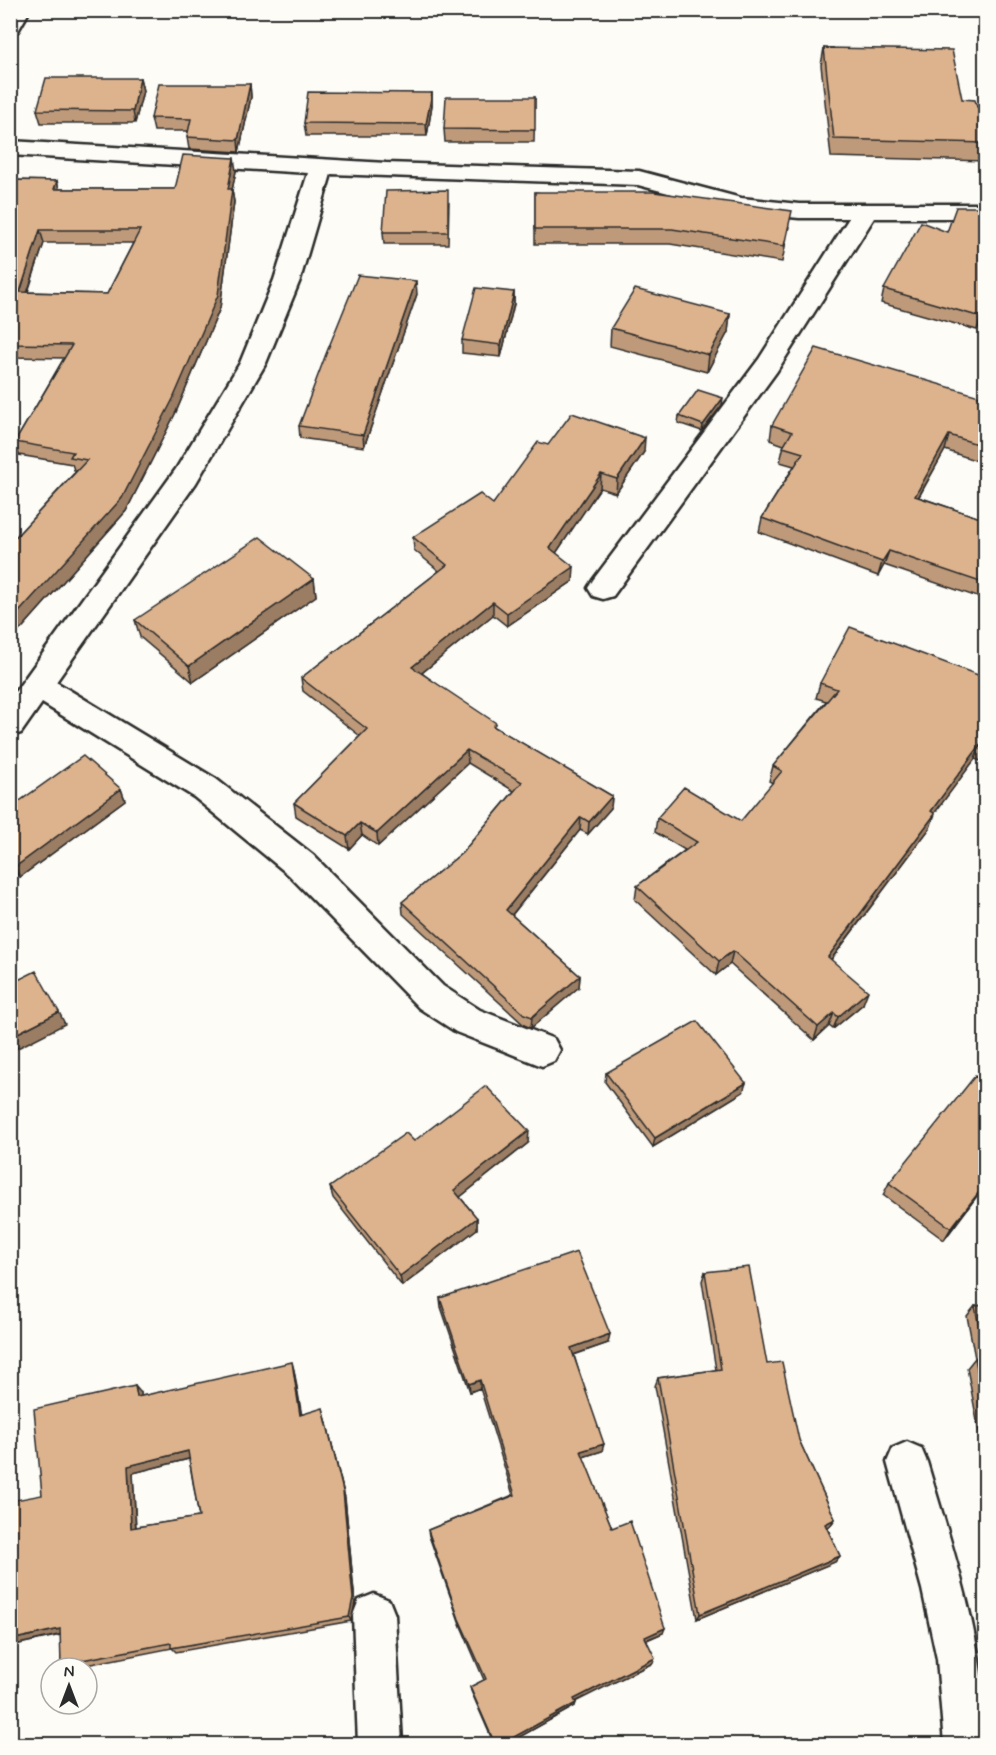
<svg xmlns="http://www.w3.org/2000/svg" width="996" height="1755" font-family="Mynerve,sans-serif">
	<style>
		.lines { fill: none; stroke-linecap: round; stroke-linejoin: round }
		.minor-casing { stroke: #2b2b2b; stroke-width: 5 }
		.minor { fill: #fdfcf7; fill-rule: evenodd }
		.wall { fill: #be9a7a; stroke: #2b2b2b; stroke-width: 1.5; fill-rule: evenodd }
		.shaded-wall { fill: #9b7d63; stroke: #2b2b2b; stroke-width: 1.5 }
		.building { fill: #ddb38e; stroke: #2b2b2b; stroke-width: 1.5; fill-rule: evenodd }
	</style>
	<rect width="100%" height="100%" fill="#fdfcf7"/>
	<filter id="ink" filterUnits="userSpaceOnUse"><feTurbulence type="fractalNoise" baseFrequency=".0167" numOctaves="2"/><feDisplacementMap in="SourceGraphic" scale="12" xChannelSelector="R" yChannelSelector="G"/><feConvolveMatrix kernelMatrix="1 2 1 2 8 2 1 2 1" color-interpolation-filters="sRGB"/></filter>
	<g filter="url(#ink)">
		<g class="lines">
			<g class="minor-casing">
				<path id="minor" d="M10,10H30L18,31L10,32Z
					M10,141L386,163L639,171L741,198L799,204H986V218H874L777,371L613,596L603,599L593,596L588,588L593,580L759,359L849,218H799L741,212L638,185L331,174L300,280L266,363L196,483L56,682L216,779L313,855L443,986L480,1010L554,1039L560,1050L554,1061L542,1066L456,1032L419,1008L289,875L194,797L42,703L21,733L10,736V699L176,469L240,363L274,280L308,173L10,155Z
					M907,1442L921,1448L927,1462C955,1557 986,1644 986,1744H944L937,1659L922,1589L887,1462L893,1448Z
					M374,1594L389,1600L395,1615L402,1744H358L353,1615L359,1600Z"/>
			</g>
			<use href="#minor" class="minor"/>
		</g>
		<path class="wall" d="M824,48L962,99L977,107H986V161L831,157L821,65Z
			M140,78L143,91L135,123H41L37,110Z
			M250,84L251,97L239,152L189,149L187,137L188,131H154L151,118Z
			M432,93V105L427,136H306L304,123Z
			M535,97L534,142H445L444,129Z
			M236,171L232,190L234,202L220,308L176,412L126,511L23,627L10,639V543L77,470H74L72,464L19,455L15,442L64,358L10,357V180L57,181L59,189H175ZM44,243H133L107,294L28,292Z
			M535,192L789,227L782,262L670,244H535Z
			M449,203L448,244H384L383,232Z
			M884,289L986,313L977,330L881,303Z
			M514,292V304L501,357L462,353V340Z
			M417,294L364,447L300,438L299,426Z
			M730,314L728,332L707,372L610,346L611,328Z
			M986,398V464L945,450L919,497L986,520V600L884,565L878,576L759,532L762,518L794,466L780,462L784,445L770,440L772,425Z
			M722,405L702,431L678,423L679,416Z
			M548,445L644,452L616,493L600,488L556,553L573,581L507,626L493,615L422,673L496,728L612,796L611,808L588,834L580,830L512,915L580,976L579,987L531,1028L524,1025L403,914L402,902L462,853L514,791L468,763L378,846L362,835L349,849L296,816L294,803L360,736L303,691L301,678L439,571L414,550L413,537L493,504Z
			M314,579L316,596L193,682L140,637L135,620Z
			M986,678V763L975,759L934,813L930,828L831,960L863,1004L833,1029L829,1026L814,1040L730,964L716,975L635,900L637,886L685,850L655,832L657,818L741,821L773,783L769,781L773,766L826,701L816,698L820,683Z
			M121,789L125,800L20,877L10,868V808Z
			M606,1073L743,1092L653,1147L605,1082Z
			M986,1083V1184L944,1240L883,1195L889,1183Z
			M414,1141L528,1143L460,1197L477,1218V1229L402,1286L333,1198L330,1187Z
			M705,1272L767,1364L799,1440L835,1519L830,1526L827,1527L840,1556L835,1562L697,1619L655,1386L658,1378L716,1370L702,1281Z
			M440,1298L608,1343L574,1355L602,1451L583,1457L612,1528L663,1633L647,1640L653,1663L575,1701V1706L507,1744H494L471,1691L470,1687L484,1680L460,1624L429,1536L428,1530L513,1495L480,1388L470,1392L441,1307Z
			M986,1305V1469L967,1368L975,1358L967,1316L975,1306Z
			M294,1370L301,1414L325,1416L345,1498L355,1603L351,1621L176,1652L172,1648L71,1668H67L61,1664V1635L10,1646L42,1495L141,1393V1396ZM189,1459L199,1517L136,1527L133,1473Z"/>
		<path class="shaded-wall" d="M140,78L143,91L135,123L133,111Z
			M250,84L251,97L239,152L238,140Z
			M432,93V105L427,136L426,124Z
			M234,158L236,171L232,190L234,202L220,308L176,412L126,511L23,627L10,639V622L228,189Z
			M57,181L60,194L54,189Z
			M40,230L44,243L23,305L20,292Z
			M416,281L417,294L364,447L363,435Z
			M514,292V304L501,357V345Z
			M986,308V313L977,330L981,317Z
			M730,314L728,332L707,372L709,355Z
			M723,398L722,405L702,431L703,425Z
			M949,435L945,450L911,510L915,496Z
			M645,438L644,452L616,493L617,479Z
			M601,474L600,488L550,562V548Z
			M889,551L884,565L878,576L882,562Z
			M574,567L573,581L507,626V613Z
			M314,579L316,596L193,682L189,666Z
			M493,602V615L413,680L412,667Z
			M981,744L975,759L925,826L931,811Z
			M467,750L468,763L378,846L377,833Z
			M121,789L125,800L20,877L15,867Z
			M612,796L611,808L588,834L589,822Z
			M935,814L930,828L823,970L828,957Z
			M581,817L580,830L506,922V910Z
			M360,823L362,835L349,849L347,836Z
			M733,951L730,964L716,975L719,961Z
			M580,976L579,987L531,1028L532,1017Z
			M868,991L863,1004L833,1029L838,1017Z
			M59,1012L65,1024L10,1052V1037Z
			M834,1013L829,1026L814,1040L818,1027Z
			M746,1083L743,1092L653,1147L655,1138Z
			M529,1131L528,1143L455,1201L454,1190Z
			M986,1183V1184L944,1240L951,1228Z
			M477,1218V1229L402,1286L400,1276Z
			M610,1334L608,1343L570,1356L571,1348Z
			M292,1362L294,1370L303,1422L300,1415Z
			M480,1380V1388L470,1392L469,1384Z
			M135,1386L141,1393L142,1404L137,1397Z
			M323,1408L345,1498L355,1603L351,1621L349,1617Z
			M604,1444L602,1451L579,1458L581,1451Z
			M188,1451L192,1458L133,1473L136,1534L131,1528L128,1466Z
			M835,1519L830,1526L820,1530L825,1524Z
			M840,1556L835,1562L697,1619L700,1614Z
			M665,1628L663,1633L643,1641L645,1637Z
			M60,1629L67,1633L10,1646V1640Z
			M655,1658L653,1663L573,1703L574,1699Z
			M576,1703L575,1706L507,1744H501Z"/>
		<path class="building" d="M824,48L952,50L962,99L975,100L977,107H986V143L834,139Z
			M46,78H140L133,111L37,110Z
			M159,84H250L238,140L187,137L191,119L151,118Z
			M308,92L432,93L426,124L304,123Z
			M446,97H535V130L444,129Z
			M183,155L234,158L228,189H232L218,295L173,399L122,498L10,622V543L87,460L70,457L73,452L15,442L72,345L10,344V180L57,181L54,189H175ZM40,230H140L107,294L20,292Z
			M448,190V232H383L386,191Z
			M535,192H654L792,211L784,246L672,229H535Z
			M956,207H986V308L981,317L884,289L921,222L947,232Z
			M358,275L416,281L363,435L299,426L326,354Z
			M476,288L514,292L501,345L462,340Z
			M635,289L730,314L709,355L611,328Z
			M816,348L986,398V447L949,435L915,496L986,520V584L889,551L882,562L762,518L803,453L783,447L792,432L772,425Z
			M698,390L723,398L703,425L679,416Z
			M572,413L645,438L617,479L601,474L550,548L574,567L507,613L493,602L412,667L496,723L493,726L612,796L589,822L581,817L506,910L580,976L532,1017L524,1014L402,902L462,853L522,782L467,750L377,833L360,823L347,836L294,803L367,729L301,678L447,565L413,537L480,494L493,504L538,442L548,445Z
			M260,537L314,579L189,666L135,620Z
			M850,627L986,678V746L981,744L931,811L935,814L828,957L868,991L838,1017L834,1013L818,1027L733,951L719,961L637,886L697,842L657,818L684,787L741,821L782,771L773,766L837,689L820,683Z
			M83,756L121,789L15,867L10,863V808Z
			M36,971L59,1012L10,1037V984Z
			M697,1021L746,1083L655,1138L606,1073Z
			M975,1076L986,1083V1183L951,1228L889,1183Z
			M486,1086L529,1131L454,1190L477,1218L400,1276L330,1187L406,1133L414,1141Z
			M577,1252L610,1334L571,1348L604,1444L581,1451L612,1528L630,1521L665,1628L645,1637L655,1658L574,1699L576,1703L501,1744H495L470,1687L486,1679L459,1619L428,1530L515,1495L480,1380L469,1384L440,1298Z
			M749,1267L767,1364L782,1362L799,1440L835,1519L825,1524L840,1556L700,1614L658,1378L721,1369L705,1272Z
			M986,1305V1414L975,1358H985L975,1306Z
			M292,1362L300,1415L323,1408L343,1491L353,1598L349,1617L171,1648V1643L61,1664L60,1629L10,1640V1501L42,1495L34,1409L135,1386L137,1397ZM188,1451L199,1517L131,1528L128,1466Z"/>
	</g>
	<rect width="996" height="1755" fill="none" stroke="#fdfcf7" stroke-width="36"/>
	<rect x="18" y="18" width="960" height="1719" fill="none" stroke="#2b2b2b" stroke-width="2" filter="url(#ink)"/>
	<g transform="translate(69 1686)"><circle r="28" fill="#fdfcf7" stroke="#a9a8a5" stroke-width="1.5"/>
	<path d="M0-4.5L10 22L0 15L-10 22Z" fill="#2b2b2b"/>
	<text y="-9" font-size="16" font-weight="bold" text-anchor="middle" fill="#2b2b2b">N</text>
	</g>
</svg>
